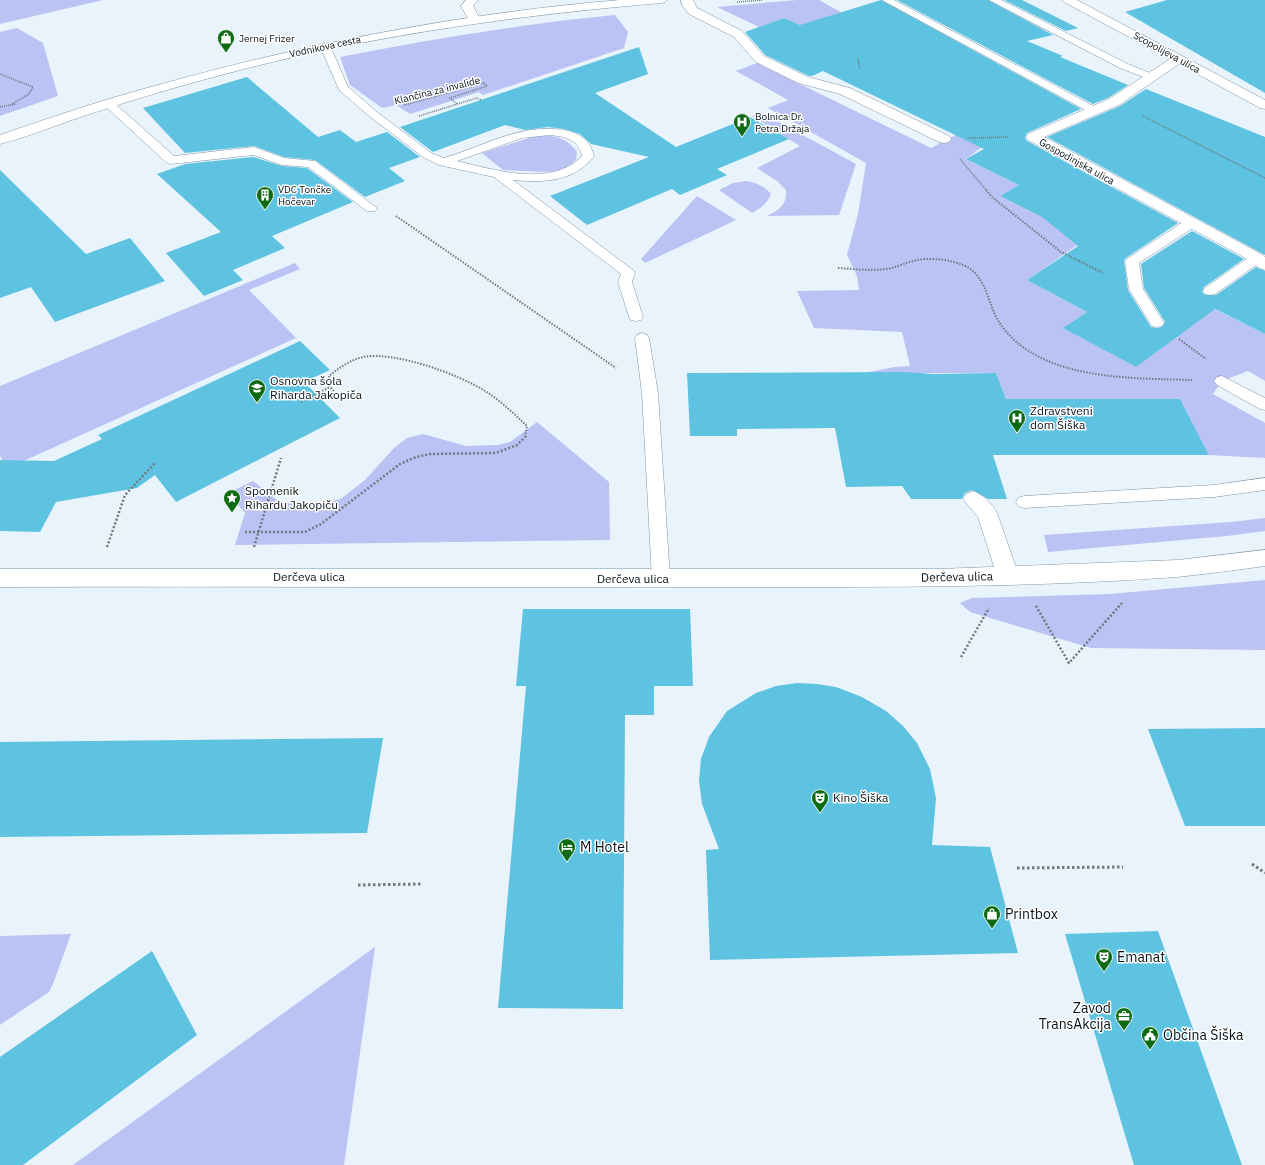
<svg xmlns="http://www.w3.org/2000/svg" width="1265" height="1165" font-family="'IBM Plex Sans',sans-serif">
	<style>
		.green { fill: #bbc2f4 }
		.building { fill: #5ec3e1 }
		.lines { fill: none; stroke-linecap: round; stroke-linejoin: round }
		.service-casing { stroke: #7c96a9; stroke-width: 1 }
		.pedestrian-casing { stroke: #7c96a9; stroke-width: 1 }
		.minor-casing { stroke: #7c96a9; stroke-width: 1 }
		.tertiary-casing { stroke: #7c96a9; stroke-width: 1 }
		.path-far3 { stroke: #6f7a81; stroke-width: 1.5; stroke-dasharray: 1 1; stroke-linecap: butt }
		.path-far2 { stroke: #6f7a81; stroke-width: 2; stroke-dasharray: 1.5 1.5; stroke-linecap: butt }
		.path-far1 { stroke: #6f7a81; stroke-width: 2.5; stroke-dasharray: 2 2; stroke-linecap: butt }
		.path { stroke: #6f7a81; stroke-width: 3; stroke-dasharray: 2.5 2.5; stroke-linecap: butt }
		.service { fill: #fff; fill-rule: evenodd }
		.pedestrian { fill: #fff; fill-rule: evenodd }
		.minor { fill: #fff; fill-rule: evenodd }
		.tertiary { fill: #fff; fill-rule: evenodd }
		.labels { text-anchor: middle; stroke-width: 3; stroke-linejoin: round; paint-order: stroke }
		.far-poi-label { font-size: 10px; fill: #071117; stroke: #fff; text-anchor: start }
		.far-street-label { font-size: 10px; fill: #071117; stroke: #fff }
		.poi-label { font-size: 12px; fill: #071117; stroke: #fff; text-anchor: start }
		.street-label { font-size: 12px; fill: #071117; stroke: #fff }
		.near-poi-label { font-size: 14px; fill: #071117; stroke: #fff; text-anchor: start }
	</style>
	<rect width="100%" height="100%" fill="#e8f3fb"/>
	<path class="green" d="M0,0H103L0,24Z
		M797,0H819L906,48L823,35L784,18L759,27L717,7Z
		M615,15L628,32L624,48L483,95L479,92L410,114L396,105L382,108L350,85L340,57C431,39 522,24 615,15Z
		M17,28L43,43L58,96L0,116V32Z
		M757,63L931,148L973,126L997,136L966,159L1019,185L1000,196L1086,239L1027,280L1087,312L1064,328L1136,367L1212,308L1265,334V381L1248,371L1222,381L1213,394L1265,423V458L1209,455L1180,399H1006L996,373H926L874,393L869,372L895,367L910,366L902,332L814,328L797,291L859,290L857,276L847,255L858,214L866,163L768,108L788,100L736,71Z
		M760,112L856,164L839,215L767,216C780,209 787,205 786,190L777,181L757,168L800,146L752,116Z
		M542,135C558,137 567,138 577,152L576,160L566,168L556,171L543,172L503,170L482,153L535,136Z
		M746,181C757,183 764,186 771,194C767,204 761,208 752,213L719,190L733,183Z
		M697,196L736,220L645,263L641,259Z
		M295,263L300,269L249,290L296,338L8,468L0,456V386Z
		M537,422L609,482L610,540L235,545L245,513L228,493L253,481L278,501L303,506L325,504L342,498L365,480L394,448L407,438L423,434L466,446L498,445L510,442Z
		M1265,518V531L1227,536L1048,552L1044,535L1231,522Z
		M1265,580V650L1091,648L970,612L960,603L972,598L1110,594Z
		M71,934L53,984L49,992L0,1025V936Z
		M375,947L344,1165H73Z"/>
	<path class="building" d="M881,0L1081,109L1027,133L1025,138L1027,141L1178,223L1126,258L1124,261L1128,290L1151,327L1157,328L1162,327L1165,322L1144,288L1141,264L1192,231L1244,259L1204,287L1202,292L1205,295H1216L1256,267L1265,271V334L1215,309L1136,367L1063,328L1087,312L1027,280L1078,246L1042,217L1000,196L1019,185L966,159L984,149L823,71L812,76H809L765,55L745,32L784,18L800,25Z
		M897,0H988L1053,35L1027,41L1063,56L1060,57L1128,85L1108,98L1093,104Z
		M1004,0H1022L1078,28L1066,31Z
		M1167,0H1265V93L1125,12Z
		M639,47L648,74L595,93L676,147L750,117L789,139L717,169L727,175L680,195L672,189L587,225L550,196L649,157L591,144L580,134L564,129L548,127L525,130L505,125L433,152L400,127Z
		M247,77L318,137L340,130L356,142L387,132L420,157L389,168L405,181L365,197L315,160L284,157L254,146L185,153L143,108Z
		M1146,89L1265,137V255L1047,137L1120,106Z
		M253,157L282,166L307,168L353,202L272,236L285,248L233,270L243,280L204,296L166,253L221,232L157,174L185,164Z
		M0,170L86,254L130,238L165,281L55,322L31,287L0,298Z
		M300,341L330,370L304,382L340,418L176,502L155,475L137,488L56,502L40,532L0,531V460L54,461L102,439L98,435Z
		M904,372L933,374L996,373L1006,399H1180L1209,455H993L1007,499H988L972,490L965,493L962,499H911L902,486L846,487L835,428L737,429V436H690L687,373Z
		M523,609H690L693,686H654V715H625L623,1009L498,1008L526,686H516Z
		M797,683L817,684L836,687L862,697L886,711L903,726L917,743L930,769L936,798L932,845L990,847L1018,953L710,960L706,850L719,849L702,804L699,781L701,759L709,737L727,711L756,693L776,686Z
		M1265,728V826H1185L1148,729Z
		M383,738L367,833L0,837V742Z
		M1158,931L1242,1165H1134L1065,934Z
		M152,951L197,1035L23,1165H0V1057Z"/>
	<g class="lines">
		<g class="service-casing">
			<path id="service" d="M882,0H894L1099,109L1101,111L1095,114L1091,113Z
				M989,0H1001L1128,64L1155,75L1156,77L1151,80L1120,68Z
				M325,43L330,46L348,87L377,112L431,153L444,158C484,146 521,123 564,130C580,133 590,140 594,156C575,182 542,183 513,180L633,270L635,273L632,282L643,317L641,320L636,321L631,320L629,317L618,282L621,274L494,177L439,165L423,157L369,116L339,90L320,46ZM550,135C565,137 578,138 582,156C552,188 495,170 457,161L522,138Z
				M108,100L112,101L174,156L254,147L284,158L315,161L377,208L375,211H367L308,167L282,165L253,155L171,164L167,163L104,105L102,103L104,101Z
				M1191,219L1196,220L1197,223L1196,226L1139,263L1143,289L1164,323L1162,326L1157,327L1152,326L1129,289L1125,262L1127,259L1186,220Z
				M1257,254L1262,255L1264,258L1262,261L1215,294L1210,295L1205,294L1203,291L1205,288L1252,255Z
				M642,333L647,335L649,338L658,393L670,579L667,584L661,586L655,584L652,579L642,393L635,338L637,335Z
				M1222,376L1265,398V410L1260,409L1217,385L1214,381L1217,377Z
				M1265,478V490L1214,497L1024,508L1018,506L1016,502L1018,498L1024,496L1214,485Z"/>
		</g>
		<g class="pedestrian-casing">
			<path id="pedestrian" d="M973,491C983,495 992,503 997,513L1019,576L1016,582L1008,585L1000,582L997,576L978,517L963,499L966,494Z"/>
		</g>
		<g class="minor-casing">
			<path id="minor" d="M466,0H478L473,6L480,19L478,22H470L461,6Z
				M681,0H693L697,8L742,31L764,56L808,77L850,88L949,136L951,139L949,142L944,143L939,142L840,94L798,83L756,62L734,37L689,14L682,5Z
				M1062,0H1077L1265,100V109L1260,108L1179,64L1119,105L1044,137L1263,255L1265,257V270L1259,268L1251,261L1028,140L1026,137L1028,134L1109,99L1170,59L1064,2Z
				M1265,550V566C1236,570 1206,574 1177,577C1026,588 876,587 725,587C483,588 242,586 0,587V569H938L1178,560Z"/>
		</g>
		<g class="tertiary-casing">
			<path id="tertiary" d="M620,0H667L665,2L661,3C521,15 381,34 244,69C190,83 137,98 84,116C56,125 28,137 0,144V135C52,117 105,99 158,85C309,43 463,13 620,0Z"/>
		</g>
		<path class="path-far3" d="M737,2L763,0
			M858,59L860,69
			M0,74L33,87L29,94L12,104
			M404,105L484,83L487,86L450,98L457,104
			M0,107L16,104
			M419,116L477,98L481,100
			M1143,116L1265,178
			M969,138L1008,137
			M960,159L987,191"/>
		<path class="path-far2" d="M986,190L992,197L1061,252L1103,273
			M396,216L616,368
			M838,268C854,269 870,271 886,269C896,268 904,263 913,261C928,257 948,259 963,265C988,275 987,306 1001,325C1041,381 1131,378 1192,380
			M1179,339L1206,359
			M334,391L330,387L329,376C339,368 350,360 363,357C395,351 458,374 485,391C500,400 514,414 527,426L525,437
			M301,402L330,387"/>
		<path class="path-far1" d="M245,532H305L321,524L400,464L416,457L430,454L496,453L517,445L526,436
			M107,547L125,495L155,463
			M254,547L281,458
			M1036,606L1069,663L1122,603
			M961,657L989,608"/>
		<path class="path" d="M1252,864L1265,873
			M1017,868L1123,867
			M358,885L422,884"/>
		<use href="#service" class="service"/>
		<use href="#pedestrian" class="pedestrian"/>
		<use href="#minor" class="minor"/>
		<use href="#tertiary" class="tertiary"/>
	</g>
	<defs>
		<g id="shop-pin" transform="scale(0.9)"><path d="M0 17L-7.5 6A9.5 9.5 0 1 1 7.5 6Z" fill="#0f6a14" stroke="#fff"/><path d="M-5-2.5h2.3a2.7 3.5 0 0 1 5.4 0H5L5.5 6h-11ZM-1.5-2.5h3a1.5 2.3 0 0 0-3 0Z" fill="#fff"/></g>
		<g id="hospital-pin" transform="scale(0.9)"><path d="M0 17L-7.5 6A9.5 9.5 0 1 1 7.5 6Z" fill="#0f6a14" stroke="#fff"/><path d="M-5-5h3v3.5h4V-5h3V5h-3V1.5h-4V5h-3Z" fill="#fff"/></g>
		<g id="building-pin" transform="scale(0.9)"><path d="M0 17L-7.5 6A9.5 9.5 0 1 1 7.5 6Z" fill="#0f6a14" stroke="#fff"/><path d="M-4-6H4V6H1V3H-1V6H-4ZM-2.5-4.3h1.7v1.8h-1.7ZM.8-4.3h1.7v1.8H.8ZM-2.5-1h1.7V.8h-1.7ZM.8-1h1.7V.8H.8Z" fill="#fff"/></g>
		<g id="school-pin" transform="scale(0.9)"><path d="M0 17L-7.5 6A9.5 9.5 0 1 1 7.5 6Z" fill="#0f6a14" stroke="#fff"/><path d="M0-5L7-2L0 1L-7-2ZM-4 1L0 2.5L4 1V4Q0 6-4 4Z" fill="#fff"/></g>
		<g id="sight-pin" transform="scale(0.9)"><path d="M0 17L-7.5 6A9.5 9.5 0 1 1 7.5 6Z" fill="#0f6a14" stroke="#fff"/><path d="M0-6L1.8-2.2L6-1.7L2.9 1.2L3.7 5.4L0 3.3L-3.7 5.4L-2.9 1.2L-6-1.7L-1.8-2.2Z" fill="#fff"/></g>
		<g id="theatre-pin" transform="scale(0.9)"><path d="M0 17L-7.5 6A9.5 9.5 0 1 1 7.5 6Z" fill="#0f6a14" stroke="#fff"/><path d="M-5-5.5Q0-4 5-5.5V0Q5 5 0 6Q-5 5-5 0ZM-3.3-2.5H-1v1.5H-3.3ZM1-2.5H3.3v1.5H1ZM-2.8 1Q0 5.5 2.8 1Z" fill="#fff"/></g>
		<g id="hotel-pin" transform="scale(0.9)"><path d="M0 17L-7.5 6A9.5 9.5 0 1 1 7.5 6Z" fill="#0f6a14" stroke="#fff"/><path d="M-6-4.5h1.5V1H6V5H4.5V3h-9V5H-6ZM-4 0a1.8 1.8 0 1 1 3.6 0ZM.5 0V-2.5h3Q6-2.5 6 0Z" fill="#fff"/></g>
		<g id="office-pin" transform="scale(0.9)"><path d="M0 17L-7.5 6A9.5 9.5 0 1 1 7.5 6Z" fill="#0f6a14" stroke="#fff"/><path d="M-6-3h4V-5.5h4V-3h4V5H-6ZM-1-4.5V-3h2v-1.5ZM-6 0V1H6V0Z" fill="#fff"/></g>
		<g id="civic-pin" transform="scale(0.9)"><path d="M0 17L-7.5 6A9.5 9.5 0 1 1 7.5 6Z" fill="#0f6a14" stroke="#fff"/><path d="M-.6-6.5H3V-4.5H.6V-3L4-1V1h2V6H-6V1h2V-1L-.6-3ZM-1.2 2.5V6h2.4V2.5Z" fill="#fff"/></g>
	</defs>
	<g fill-rule="evenodd">
		<use href="#shop-pin" x="226" y="38"/>
		<use href="#hospital-pin" x="742" y="122"/>
		<use href="#building-pin" x="265" y="195"/>
		<use href="#school-pin" x="257" y="388"/>
		<use href="#hospital-pin" x="1017" y="418"/>
		<use href="#sight-pin" x="232" y="498"/>
		<use href="#theatre-pin" x="820" y="798"/>
		<use href="#hotel-pin" x="567" y="847"/>
		<use href="#shop-pin" x="992" y="914"/>
		<use href="#theatre-pin" x="1104" y="957"/>
		<use href="#office-pin" x="1124" y="1016"/>
		<use href="#civic-pin" x="1150" y="1035"/>
	</g>
	<g class="labels">
		<g class="far-poi-label">
			<text x="239" y="42">Jernej Frizer</text>
			<text x="755" y="120">Bolnica Dr.<tspan x="755" dy="12">Petra Držaja</tspan></text>
			<text x="278" y="193">VDC Tončke<tspan x="278" dy="12">Hočevar</tspan></text>
		</g>
		<g class="far-street-label">
			<text transform="translate(325 46) rotate(-12)" y="4">Vodnikova cesta</text>
			<text transform="translate(1167 52) rotate(29)" y="4">Scopolijeva ulica</text>
			<text transform="translate(437 90) rotate(-14)" y="4">Klančina za invalide</text>
			<text transform="translate(1077 161) rotate(29)" y="4">Gospodinjska ulica</text>
		</g>
		<g class="poi-label">
			<text x="270" y="385">Osnovna šola<tspan x="270" dy="14">Riharda Jakopiča</tspan></text>
			<text x="1030" y="415">Zdravstveni<tspan x="1030" dy="14">dom Šiška</tspan></text>
			<text x="245" y="495">Spomenik<tspan x="245" dy="14">Rihardu Jakopiču</tspan></text>
			<text x="833" y="802">Kino Šiška</text>
		</g>
		<g class="street-label">
			<text x="309" y="581">Derčeva ulica</text>
			<text transform="translate(957 577) rotate(-1)" y="4">Derčeva ulica</text>
			<text x="633" y="583">Derčeva ulica</text>
		</g>
		<g class="near-poi-label">
			<text x="580" y="852">M Hotel</text>
			<text x="1005" y="919">Printbox</text>
			<text x="1117" y="962">Emanat</text>
			<text x="1111" y="1013" text-anchor="end">Zavod<tspan x="1111" dy="16">TransAkcija</tspan></text>
			<text x="1163" y="1040">Občina Šiška</text>
		</g>
	</g>
</svg>
